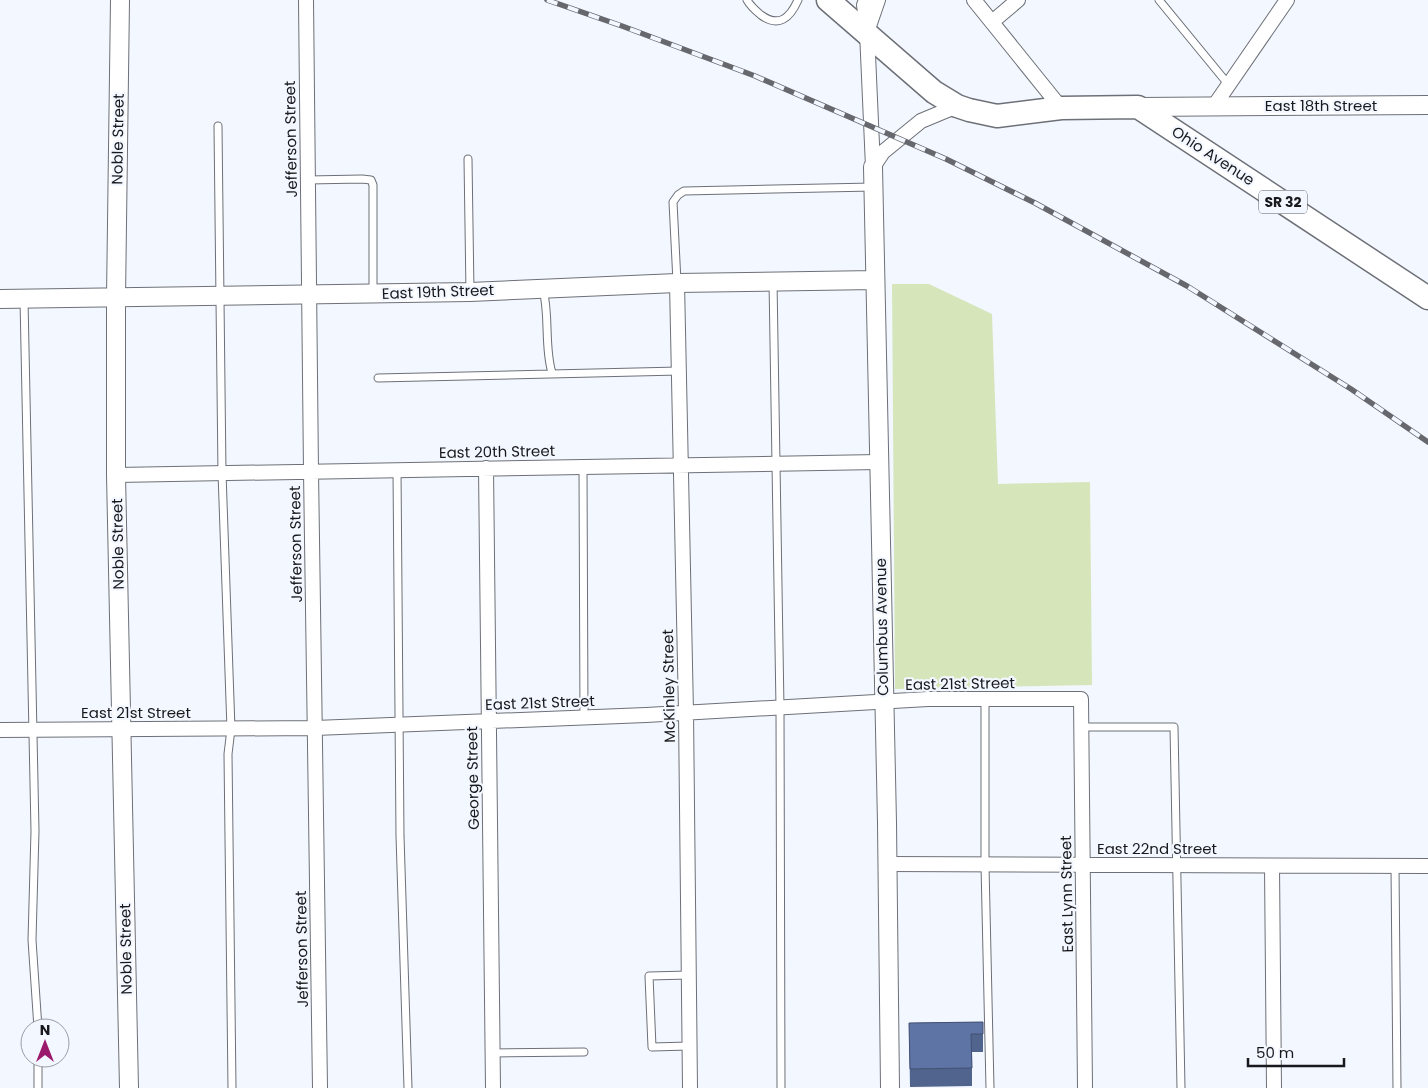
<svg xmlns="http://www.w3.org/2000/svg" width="1428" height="1088" font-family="Poppins,sans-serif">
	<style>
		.green { fill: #d7e5bb }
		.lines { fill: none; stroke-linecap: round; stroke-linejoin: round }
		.service-casing { stroke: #6d7077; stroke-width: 9 }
		.minor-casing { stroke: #6d7077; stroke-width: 16 }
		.tertiary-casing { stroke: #6d7077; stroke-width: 20 }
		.primary-casing { stroke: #6d7077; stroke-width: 25 }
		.service { stroke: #fff; stroke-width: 7 }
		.minor { stroke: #fff; stroke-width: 14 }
		.tertiary { stroke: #fff; stroke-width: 18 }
		.primary { stroke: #fff; stroke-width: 22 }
		.rail-casing { stroke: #66686d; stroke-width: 5.5 }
		.rail { stroke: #f3f7ff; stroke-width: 4; stroke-dasharray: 11; stroke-linecap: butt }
		.wall { fill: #51648d }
		.building { fill: #5e74a4; stroke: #425173 }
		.labels { text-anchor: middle; stroke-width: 4.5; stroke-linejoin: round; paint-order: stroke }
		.shield { fill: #f3f7ff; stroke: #5a5c60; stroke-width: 1 }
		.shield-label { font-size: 14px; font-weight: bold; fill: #18191c }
		.street-label { font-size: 15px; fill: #18191c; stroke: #f3f7ff }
	</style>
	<rect width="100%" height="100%" fill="#f3f7ff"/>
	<path class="green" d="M892,284H929L992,314L998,484L1090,482L1092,685L895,689Z"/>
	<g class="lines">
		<g class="service-casing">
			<path id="service" d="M747,0C751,7 755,10 761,15C779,28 790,18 798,0
				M1159,0L1228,84
				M218,126L222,473L231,729L228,754L232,1088
				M468,159L470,292
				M308,180L362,179L371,180L373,185V294
				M773,281L780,708L781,1088
				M677,282L673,202L678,195L684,191L873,187
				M543,289C550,317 544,346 552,373
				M24,300L35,831L32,940L38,1028
				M378,378L679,371
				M583,467L584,717
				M397,470L400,836L408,1088
				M985,699V865L990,1088
				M1081,727H1174L1181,1088
				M1395,866L1397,1088
				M689,975L649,976L652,1047L689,1046
				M493,1053L584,1052
				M38,1058V1088"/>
		</g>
		<g class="minor-casing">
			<path id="minor" d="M306,0L311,471L320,1088
				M866,0L864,5L867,27
				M974,0L1061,108
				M992,22L1018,0
				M1214,106L1287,0
				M873,167L867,32L878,0
				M873,167L883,152L921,121L957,106
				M677,283L686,712L690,1088
				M486,468L493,1088
				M116,475L879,462
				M0,730L315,728L646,715L928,699H1081L1085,1088
				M887,864L1428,866
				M1272,866L1274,1088"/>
		</g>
		<g class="tertiary-casing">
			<path id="tertiary" d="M120,0L116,298V475L129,1088
				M1138,107L1428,105
				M873,167L887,823L890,1088
				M0,299L470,292L677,283L875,280"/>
		</g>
		<g class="primary-casing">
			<path id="primary" d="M828,0L934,92L957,106L969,110L997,116L1061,108L1138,107L1428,298"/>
		</g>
		<use href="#service" class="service"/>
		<use href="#minor" class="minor"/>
		<use href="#tertiary" class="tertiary"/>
		<use href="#primary" class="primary"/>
		<g class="rail-casing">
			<path id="rail" d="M547,0L622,26L755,76L946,159L1035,203L1187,286L1351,389L1428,442"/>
		</g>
		<use href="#rail" class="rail"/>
	</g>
	<path class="wall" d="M983,1022V1052H972V1086L910,1087L909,1023Z"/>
	<path class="building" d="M983,1022V1034H971L972,1068L910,1069L909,1023Z"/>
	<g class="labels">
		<rect class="shield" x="1259" y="190.5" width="48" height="23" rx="4"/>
		<g class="shield-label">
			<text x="1283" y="207">SR 32</text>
		</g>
		<g class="street-label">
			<text x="1321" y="111">East 18th Street</text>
			<text transform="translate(118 139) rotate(-89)" y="5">Noble Street</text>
			<text transform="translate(291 139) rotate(-91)" y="5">Jefferson Street</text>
			<text transform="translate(1213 156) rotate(33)" y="5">Ohio Avenue</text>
			<text transform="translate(438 292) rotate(-2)" y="5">East 19th Street</text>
			<text transform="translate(497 452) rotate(-1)" y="5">East 20th Street</text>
			<text transform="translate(118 544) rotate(-91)" y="5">Noble Street</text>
			<text transform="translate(296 544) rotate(-91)" y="5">Jefferson Street</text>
			<text transform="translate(882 627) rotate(-91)" y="5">Columbus Avenue</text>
			<text transform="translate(960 684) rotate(-1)" y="5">East 21st Street</text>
			<text transform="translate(669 686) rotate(-91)" y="5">McKinley Street</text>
			<text transform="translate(540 703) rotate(-2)" y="5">East 21st Street</text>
			<text x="136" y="718">East 21st Street</text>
			<text transform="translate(473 778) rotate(-91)" y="5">George Street</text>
			<text x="1157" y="854">East 22nd Street</text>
			<text transform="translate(1067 894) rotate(-91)" y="5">East Lynn Street</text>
			<text transform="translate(126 949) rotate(-91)" y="5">Noble Street</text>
			<text transform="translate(302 949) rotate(-91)" y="5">Jefferson Street</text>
		</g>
	</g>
	<g transform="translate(45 1043)"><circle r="24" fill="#f3f7ff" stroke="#9b9ea4"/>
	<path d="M0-4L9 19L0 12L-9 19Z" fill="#9b196d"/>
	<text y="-8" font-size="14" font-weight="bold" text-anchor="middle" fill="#18191c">N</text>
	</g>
	<path d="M1248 1058v8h96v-8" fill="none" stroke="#18191c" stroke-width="2.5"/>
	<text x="1256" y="1058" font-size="15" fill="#18191c" stroke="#f3f7ff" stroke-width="4" paint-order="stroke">50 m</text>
</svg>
